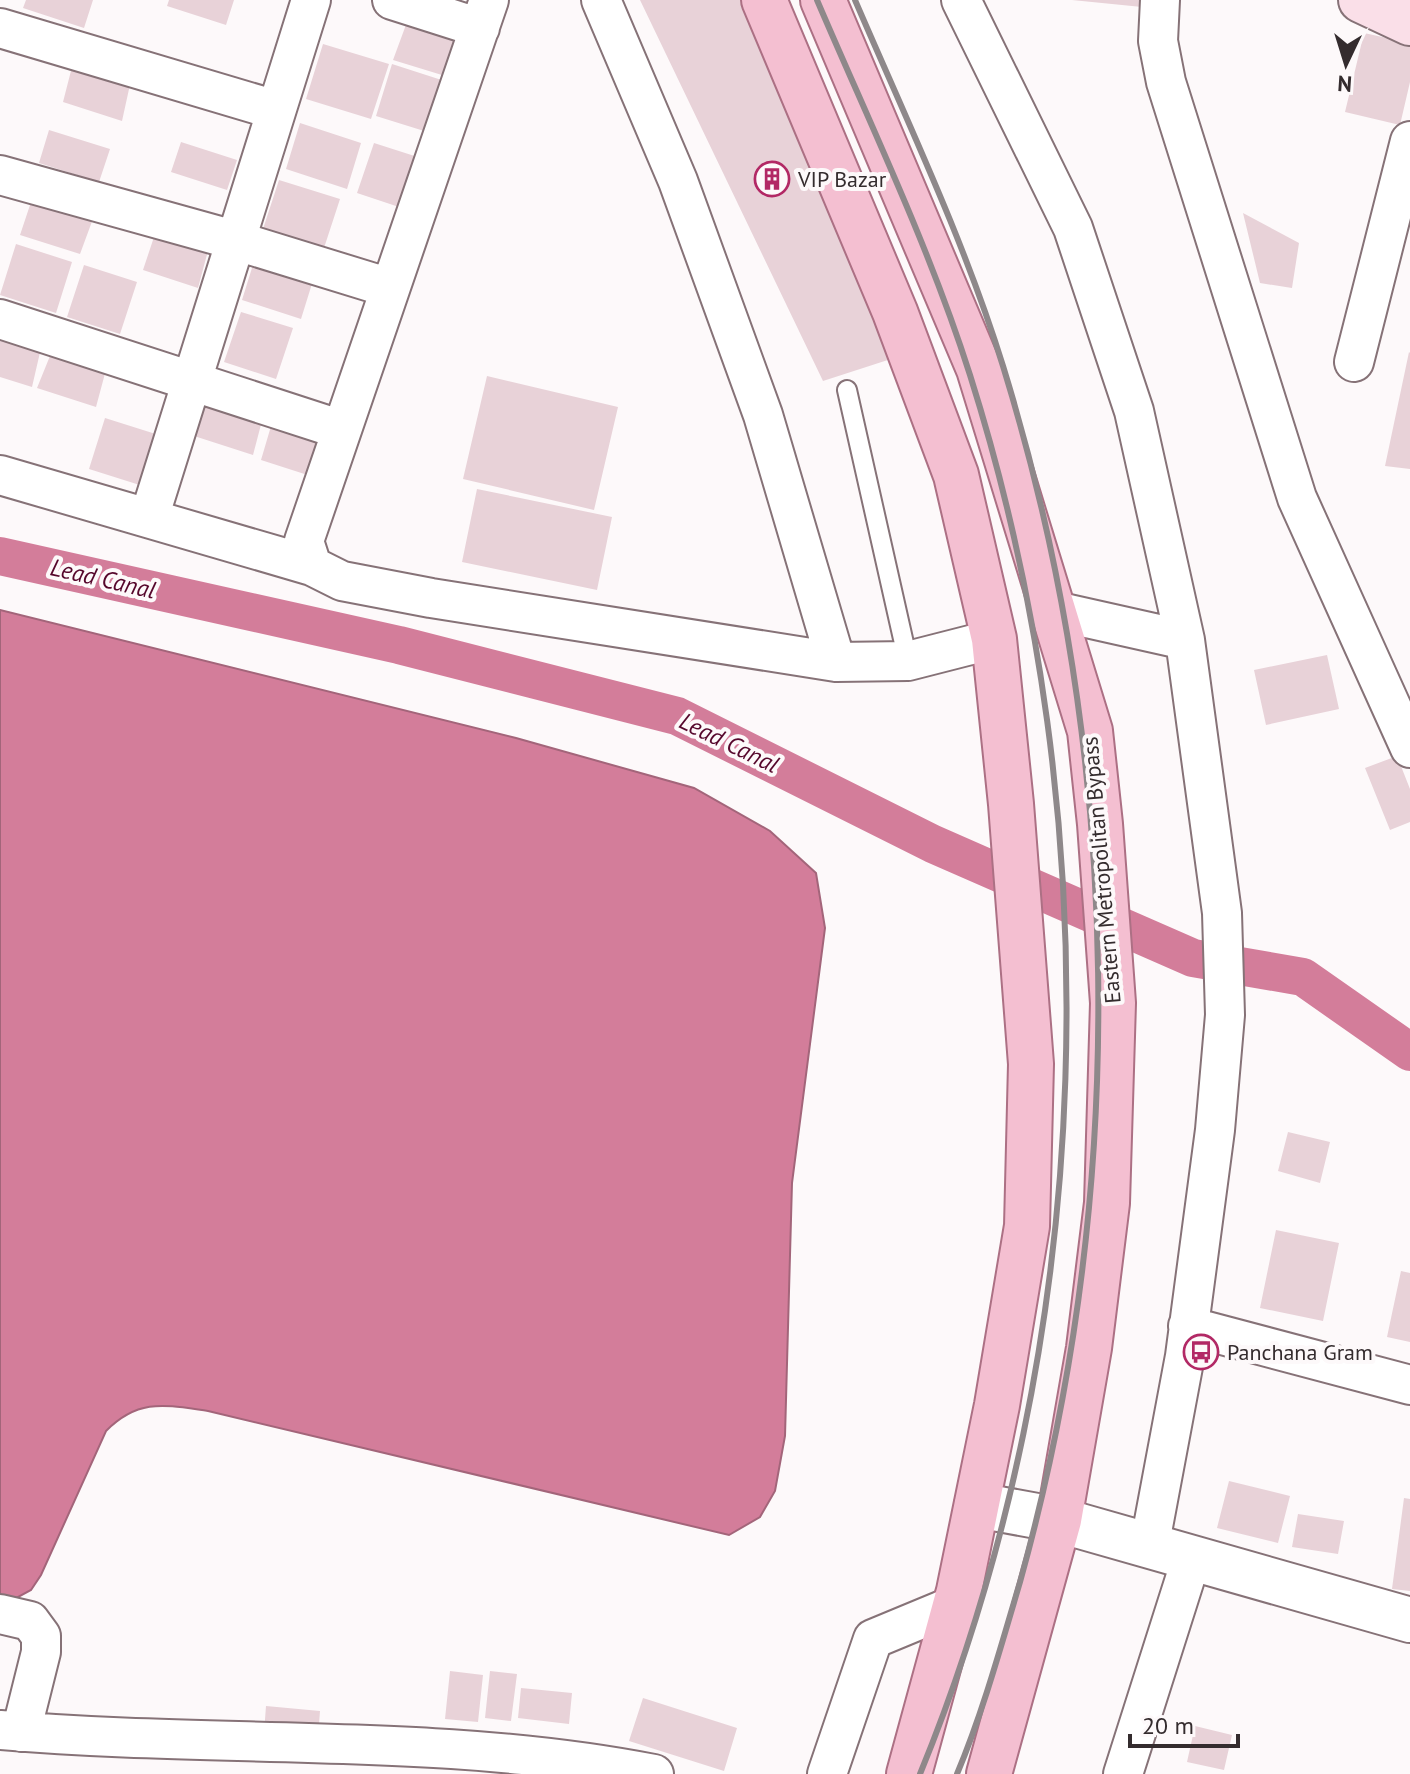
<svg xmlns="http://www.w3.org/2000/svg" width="1410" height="1774" font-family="'PT Sans',sans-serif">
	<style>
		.water { fill: #d37d9a; stroke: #a3657a; stroke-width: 2 }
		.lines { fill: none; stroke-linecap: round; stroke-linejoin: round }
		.canal { stroke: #d37d9a; stroke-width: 38 }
		.building { fill: #e8d2d8 }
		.service-casing { stroke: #867277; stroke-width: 22 }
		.minor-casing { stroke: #867277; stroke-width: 42 }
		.tertiary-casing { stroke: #867277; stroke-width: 48 }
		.secondary-casing { stroke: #867277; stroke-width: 48 }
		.primary-casing { stroke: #ac7084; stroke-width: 48 }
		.service { stroke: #fff; stroke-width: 18 }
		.minor { stroke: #fff; stroke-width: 38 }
		.tertiary { stroke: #fff; stroke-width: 44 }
		.secondary { stroke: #fadfe8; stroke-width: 44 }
		.primary { stroke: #f4bfd1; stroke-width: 44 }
		.rail { stroke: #8e888a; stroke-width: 6 }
		.labels { text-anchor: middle; stroke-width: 8; stroke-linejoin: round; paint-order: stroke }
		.poi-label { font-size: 22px; fill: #342c2e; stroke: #fdf9fa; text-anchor: start }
		.street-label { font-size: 22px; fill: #342c2e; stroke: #fdf9fa }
		.water-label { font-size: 24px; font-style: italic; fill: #56072c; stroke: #fdf9fa }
	</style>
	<rect width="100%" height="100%" fill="#fdf9fa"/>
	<path class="water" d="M0,610L516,738L694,788L770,831L816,873L825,928L792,1183L785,1436L775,1491L760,1517L729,1535L208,1411C165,1405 139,1398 106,1431L41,1575L31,1590L9,1602L0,1600Z"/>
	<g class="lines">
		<path class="canal" d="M0,556L399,645L677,716L933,844L1193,958L1303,977L1410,1052"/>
	</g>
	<path class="building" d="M26,0H93L84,28L23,8Z
		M169,0H234L226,25L167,6Z
		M640,0H743L894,358L823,381Z
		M1072,0H1142V7Z
		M407,22L463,40L455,79L393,60Z
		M1364,33L1410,43V82L1400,125L1345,112Z
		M323,44L389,64L371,119L306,99Z
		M73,63L131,80L122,121L63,102Z
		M392,64L454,84L437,135L376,116Z
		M300,123L361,143L347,189L286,169Z
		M49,130L110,149L99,182L39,163Z
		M181,142L237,160L227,190L171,172Z
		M374,143L427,160L411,211L357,193Z
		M279,180L340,199L324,248L263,229Z
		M33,196L94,216L80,254L20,235Z
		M1243,213L1299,243L1292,288L1260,283Z
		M156,231L209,247L198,288L143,270Z
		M16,244L72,262L56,313L0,295Z
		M256,255L315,274L301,319L242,300Z
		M84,265L137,282L120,334L67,317Z
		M241,312L293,328L276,379L224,362Z
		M0,339L41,348L32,387L0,377Z
		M52,351L107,366L96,407L37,388Z
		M1409,352L1410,353V469L1385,466Z
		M487,376L618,407L594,510L463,479Z
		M206,396L264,413L253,455L191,435Z
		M274,416L330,433L320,479L261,460Z
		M105,418L162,436L146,487L89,469Z
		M477,489L612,517L597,590L462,562Z
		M1327,655L1339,709L1266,725L1254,670Z
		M1397,756L1410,789V822L1390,830L1365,768Z
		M1288,1132L1330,1142L1320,1183L1278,1171Z
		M1276,1230L1339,1243L1323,1321L1260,1308Z
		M1401,1271L1410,1273V1342L1387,1337Z
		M1229,1481L1290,1496L1278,1543L1217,1528Z
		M1404,1498L1410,1499V1591L1392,1589Z
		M1298,1514L1344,1521L1338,1554L1292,1547Z
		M450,1671L483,1675L478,1722L445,1719Z
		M490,1671L517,1674L511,1721L485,1718Z
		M521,1688L572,1693L569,1724L518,1718Z
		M643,1698L737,1728L724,1771L629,1741Z
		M266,1706L320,1711L318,1738L264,1733Z
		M1195,1726L1232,1735L1224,1770L1187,1762Z"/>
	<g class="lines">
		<g class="service-casing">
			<path id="service" d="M847,390L908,661"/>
		</g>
		<g class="minor-casing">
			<path id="minor" d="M392,0L480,28
				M489,0L304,541L312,566L342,581L431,598L836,662L908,661L994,639
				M601,0L678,181L763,415L836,662
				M961,0L1073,228L1134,411L1185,640L1222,913L1225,1015L1215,1130L1185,1356L1149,1548
				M1160,0L1158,41L1166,82L1297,498L1410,748
				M0,28L276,110
				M0,175L234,240L390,288
				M0,319L342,430
				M1354,362L1410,141
				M0,475L312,566
				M149,518L311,0
				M1051,610L1185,640
				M1188,1326L1410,1385
				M0,1614L30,1621L41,1636V1652L21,1732
				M0,1730C217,1749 439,1732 654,1774
				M827,1774L873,1639L955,1605
				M1123,1774L1191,1560"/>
		</g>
		<g class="tertiary-casing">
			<path id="tertiary" d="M977,1505L1059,1520L1410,1620"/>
		</g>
		<g class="secondary-casing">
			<path id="secondary" d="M1361,0L1410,23"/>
		</g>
		<g class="primary-casing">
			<path id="primary" d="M764,0L895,312L956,475L994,639L1011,804L1031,1064L1027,1226L997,1405L959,1591L909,1774
				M823,0L979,369L1090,731L1100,824L1113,1003L1107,1203L1089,1348L1059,1520L989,1774"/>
		</g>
		<use href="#service" class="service"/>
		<use href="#minor" class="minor"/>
		<use href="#tertiary" class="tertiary"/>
		<use href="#secondary" class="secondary"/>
		<use href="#primary" class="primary"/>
		<path class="rail" d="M817,0C870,124 929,246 970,375C1112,824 1099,1337 920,1774
			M855,0C907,121 964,240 1003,366C1124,758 1130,1187 1020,1582C1001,1646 983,1712 957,1774"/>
	</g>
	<defs>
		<g id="building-ring" transform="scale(1.8)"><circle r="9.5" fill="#fdf9fa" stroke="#b22865" stroke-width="1.5"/><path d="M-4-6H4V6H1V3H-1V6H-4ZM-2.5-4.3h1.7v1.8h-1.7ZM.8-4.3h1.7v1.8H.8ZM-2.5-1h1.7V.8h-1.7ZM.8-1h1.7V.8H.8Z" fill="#b22865"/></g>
		<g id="bus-ring" transform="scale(1.8)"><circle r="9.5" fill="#fdf9fa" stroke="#b22865" stroke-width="1.5"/><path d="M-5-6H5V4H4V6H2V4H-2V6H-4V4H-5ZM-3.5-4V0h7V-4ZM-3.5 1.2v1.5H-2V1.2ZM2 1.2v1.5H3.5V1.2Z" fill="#b22865"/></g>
	</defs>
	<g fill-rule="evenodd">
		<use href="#building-ring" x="772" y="179"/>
		<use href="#bus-ring" x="1201" y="1352"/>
	</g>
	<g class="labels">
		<g class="poi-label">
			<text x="798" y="187">VIP Bazar</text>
			<text x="1227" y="1360">Panchana Gram</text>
		</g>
		<g class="street-label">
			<text transform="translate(1101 870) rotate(-95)" y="8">Eastern Metropolitan Bypass</text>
		</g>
		<g class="water-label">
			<text transform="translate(103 579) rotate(13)" y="8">Lead Canal</text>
			<text transform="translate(729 743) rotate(26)" y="8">Lead Canal</text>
		</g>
	</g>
	<g transform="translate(1346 64) rotate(184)" stroke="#fdf9fa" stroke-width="6" paint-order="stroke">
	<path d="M0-6L14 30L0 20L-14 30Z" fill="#342c2e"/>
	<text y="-12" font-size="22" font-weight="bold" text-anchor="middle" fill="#342c2e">N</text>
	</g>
	<path d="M1130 1734v12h108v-12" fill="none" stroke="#342c2e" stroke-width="4"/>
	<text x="1142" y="1734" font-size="24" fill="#342c2e" stroke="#fdf9fa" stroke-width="6" paint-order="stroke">20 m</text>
</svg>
